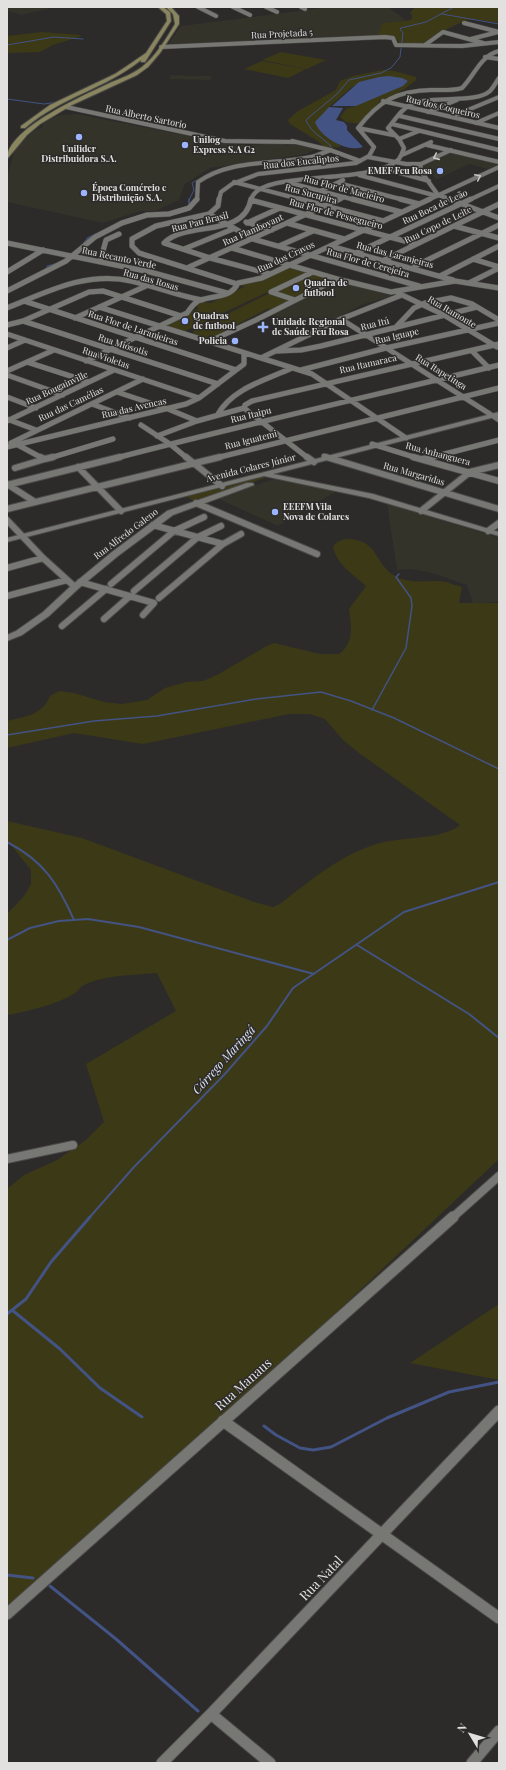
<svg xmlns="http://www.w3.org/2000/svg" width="506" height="1770" font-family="'Playfair Display',serif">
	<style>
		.built { fill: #33332a }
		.green { fill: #3c3917 }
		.water { fill: #435384 }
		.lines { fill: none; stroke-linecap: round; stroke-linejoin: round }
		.stream-far3 { stroke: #435384; stroke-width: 1 }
		.stream-far2 { stroke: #435384; stroke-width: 1.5 }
		.stream-far1 { stroke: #435384; stroke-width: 2 }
		.stream { stroke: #435384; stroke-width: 3 }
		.minor-far4-casing { stroke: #4a4948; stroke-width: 5 }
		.minor-far3-casing { stroke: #4a4948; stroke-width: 6 }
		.minor-far2-casing { stroke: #4a4948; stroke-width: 8 }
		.minor-far1-casing { stroke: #4a4948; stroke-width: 10 }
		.minor-casing { stroke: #4a4948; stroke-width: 13 }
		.tertiary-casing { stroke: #4a4948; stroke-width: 2 }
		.secondary-casing { stroke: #4a4948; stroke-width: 2 }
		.minor-far4 { stroke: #777774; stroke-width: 4 }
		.minor-far3 { stroke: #777774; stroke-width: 5 }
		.minor-far2 { stroke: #777774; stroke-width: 6 }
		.minor-far1 { stroke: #777774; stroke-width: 8 }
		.minor { stroke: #777774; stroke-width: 11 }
		.tertiary { fill: #777774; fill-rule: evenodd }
		.secondary { fill: #89855e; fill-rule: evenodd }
		.oneway { stroke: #c7c6c5 }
		.poi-dot { fill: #9cb4fd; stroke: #2c2b29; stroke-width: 1.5 }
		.labels { text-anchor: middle; stroke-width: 3; stroke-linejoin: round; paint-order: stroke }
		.far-street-label { font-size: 9px; fill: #e2e1e0; stroke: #2c2b29 }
		.far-poi-label { font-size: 9px; font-weight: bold; fill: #e2e1e0; stroke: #2c2b29; text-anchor: start }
		.water-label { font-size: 12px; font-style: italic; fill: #dee4f3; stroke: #2c2b29 }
		.near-street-label { font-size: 13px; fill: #e2e1e0; stroke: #2c2b29 }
	</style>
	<rect width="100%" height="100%" fill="#2c2b29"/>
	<path class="built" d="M7,7H56L21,15L7,11Z
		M330,7H388L406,20L386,24L383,36L167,46L181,26Z
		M171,75L193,76H212L210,80L169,79Z
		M77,114L229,144L248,145L281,143L286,146L293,144L319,148L306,154L210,168L185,184L179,200L155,211H140L103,223L7,202V178L15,149L34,131L43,127L42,124L52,118L61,115Z
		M452,152L499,163V164L488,169L469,164L436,180L433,175H429L423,168L424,165Z
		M340,281L393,296L361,305L319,329L271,315Z
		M277,478L337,491L278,526L217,498Z
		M387,504L499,538V602L473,603L467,585L429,572L410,569L397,570Z"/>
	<path class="green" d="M415,7H499V23L474,19L466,20L433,36L425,45H398L399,42L394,36L379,35L381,26L384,23L411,20L412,16L410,13Z
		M42,32L81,35L79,37L53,45L40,52L7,53V36Z
		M281,52L326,60L307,69L262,60Z
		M262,61L306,69L288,78L244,69Z
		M382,70L394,71L416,77V80L405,89L380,101L361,124L346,122L340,117L346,109L356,106L402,78L379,77L352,87L329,107L321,132L341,146L340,147L325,148L319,142L290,124L288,120L298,111L336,90L340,81L353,76Z
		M291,265L312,271L181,333L161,326L199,308L196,306L197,304L202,302L211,303L244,287L240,284L251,281L255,282Z
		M314,274L335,279L274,309H267L226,330V332L210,340L195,336L193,333L195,328L209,321H213L304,276Z
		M261,476L265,478L198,501L194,502L187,496Z
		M345,539C381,539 372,564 397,577C413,585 431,579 447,582C452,584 457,586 462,587L459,603H499V1159L340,1309L7,1606V1189L24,1175L57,1160L86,1140L104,1122L86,1064L176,1011L157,973C135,975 104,975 84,985C80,987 78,991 75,993C59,1004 26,1012 7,1015V914L24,896L31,884V870L7,840V821L82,838L254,902L273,907L280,904C311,880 339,856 376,844C401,836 440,841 460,825L359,753L343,740L325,719L310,714H289L143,744L74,733L7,748V721C24,717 43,715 50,696L59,691L74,693L104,702L122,704L147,700L165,688L186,682L203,681L217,675L265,647L274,643L320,654H339C355,643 351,625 349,609L366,586C353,574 337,565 333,547L337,542Z
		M499,1304V1380L410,1363Z"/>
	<path class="water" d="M389,76L402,78L408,81L403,86L356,106H332L359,82L379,77Z
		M329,107L343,108L336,120L344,122L347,126V130L363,147C347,153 320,137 315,122Z"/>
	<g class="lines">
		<path class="stream-far3" d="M442,14L499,24
			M7,45L54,37L83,39
			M7,99L44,104L58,102
			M328,149L331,146L312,130L306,121L308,118L337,94L349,80L381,73L391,68L400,57L403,33L400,29L401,28L426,22L454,7
			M189,200L194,190L192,183L211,172L232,166"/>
		<path class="stream-far2" d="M189,199V205
			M84,243L88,238L96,234
			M45,270L48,266L56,264
			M372,710L406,648L412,606L411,598L396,577L399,574
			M7,735L94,721L157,716L256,699L321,692L351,701L394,718L499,769"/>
		<path class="stream-far1" d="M7,842C44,861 58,884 74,920
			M7,940L30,928L59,921L88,919L139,927L314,974
			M357,945L469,1014L499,1038
			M89,1218L134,1167L224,1075L267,1026L293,988L404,912L499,882"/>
		<path class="stream" d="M12,1310L60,1349L100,1388L142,1417
			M7,1314L26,1299L51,1262L90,1217
			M264,1426L276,1435L300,1448L313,1450L331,1447L387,1418L449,1392L499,1382
			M7,1575L33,1578
			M50,1586L116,1639L198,1711"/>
		<g class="minor-far4-casing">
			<path id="minor-far4" d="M198,7L216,16
				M233,7L250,15
				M266,7L277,12
				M301,7L305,9
				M464,23L499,32
				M471,39L498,32
				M425,45L443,32L483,43
				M161,47L385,37L393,38L396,45L462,46L499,42
				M485,57L499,59
				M383,101L499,128
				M66,107L225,141L296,142
				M428,112L457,100
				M400,116L499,139
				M451,117L499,97
				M476,123L499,113
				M392,124L499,150
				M358,128L393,135
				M399,139L419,131
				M292,141L330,150L360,161
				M427,145L499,162
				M402,155L431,142
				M368,157L406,164H421L451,150
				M421,164L420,170L438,195L452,200
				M382,168L429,181
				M359,175L437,196
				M234,182L303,200
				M290,183L355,200
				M338,183L404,200
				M320,191L343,180
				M197,200L198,182C230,159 273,165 311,157C317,156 324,152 331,150
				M219,200L221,192L232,184L258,174L356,163L369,156L374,147L358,128C379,101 396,91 431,90C442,90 452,91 462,88C475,75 480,56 499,51
				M251,200C258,168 371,187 399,159C401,156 403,151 404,148L399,139L388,128C395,120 402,108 412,104C432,95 476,104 490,91C494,87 496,82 499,78
				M338,200L345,197
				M428,200L499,167
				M469,200L499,186"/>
		</g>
		<g class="minor-far3-casing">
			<path id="minor-far3" d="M219,199L218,206L209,214L156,226L132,239V246L139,253L237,284
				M251,199C244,239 187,220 164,243L210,258L270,274
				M299,199L383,221
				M352,199L401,212
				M400,199L419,204
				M449,199L499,218
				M251,200L416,244
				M209,214L253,239L419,286
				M246,222L272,230
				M247,223L280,208
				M287,223L344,239
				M454,226L499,238
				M7,243L150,272L227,293
				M279,246L313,231
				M330,246L453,280
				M232,248L337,279L391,292L455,281L499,288
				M184,249L233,229
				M356,253L471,199
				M473,259L499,267
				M384,260L499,204
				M100,262L106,240L119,234
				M189,267L340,199
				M411,268L499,225
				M7,272L43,250
				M440,276L499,246
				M469,283L499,268
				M7,291L66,261L95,237L122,223L147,215L169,214L189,208L197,199
				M398,293L444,315L497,347
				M295,300L271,292L313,272
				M24,301L236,370
				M99,307L312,374L406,438
				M7,308C47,292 86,271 131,281C155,286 177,296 202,300
				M75,318L146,286
				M341,319L490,414
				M23,321L218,384
				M7,325L23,321L89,292L103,291L181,316
				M395,328L414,308L425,303L451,298L472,304L499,320
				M7,334L199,398
				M208,342L256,320L337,279
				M7,348L25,340
				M277,351L301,350L321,346L477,307
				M472,351L489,368
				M261,358L341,319L402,295
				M86,361L187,313C190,309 193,304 198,301C212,295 231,299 238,283L262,278L430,199
				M27,362L89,382
				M301,370L386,348L499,323
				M7,371L54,350
				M7,375L63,395
				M117,392L168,409L197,421
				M7,397L36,408
				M92,404L130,418
				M244,408L245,405L252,401L499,344
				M244,408L308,458
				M218,414C233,388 266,380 292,368
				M493,416L499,420
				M7,419L36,430
				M7,421L114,370
				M141,425L170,444L187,458
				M157,436L197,421L244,408
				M11,443L143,379
				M372,444L417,458
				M18,445L42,458
				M7,447L186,404L199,398L244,364V354
				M324,456L329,458
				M50,458L113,439
				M116,458C243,425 371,396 499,365
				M216,458L499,388
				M429,458L499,440"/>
		</g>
		<g class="minor-far2-casing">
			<path id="minor-far2" d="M40,457L45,459L53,457
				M186,457L222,486
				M307,457L314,462
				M326,457L499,509
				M413,457L499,481
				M423,459L433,457
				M78,467L121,511
				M15,468L45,459
				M7,484L35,502
				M7,485L120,457
				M196,503L317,554
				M7,509L220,457
				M421,511L470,472L499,465
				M7,520L43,558L75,587
				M153,525L223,544L241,534
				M488,531L499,523
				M7,568L43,558
				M80,582L154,603L143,615
				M111,584L174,531L204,517
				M134,591L198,537L221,526
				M7,596L67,580
				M159,598L223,544
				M104,619L130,596
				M62,626L106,589"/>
		</g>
		<g class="minor-far1-casing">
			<path id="minor-far1" d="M7,1159L73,1145
				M452,1218L499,1176"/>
		</g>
		<g class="minor-casing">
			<path id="minor" d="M223,1421L499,1618
				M7,1614L453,1217
				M211,1714L270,1763
				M162,1763L211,1714L499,1411
				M472,1763L499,1731"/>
		</g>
		<g class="tertiary-casing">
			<path id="tertiary" d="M499,412V416L273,474L373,494L499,532V536L369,498L264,476L7,542V538Z
				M247,483H253L254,485L173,515L118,556L78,589L49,616L22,635L7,641V635L16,631L43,612L72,585L112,552L167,511Z"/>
		</g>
		<g class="secondary-casing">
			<path id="secondary" d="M158,7H163L170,12L171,21L145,62H141V60C105,89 61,97 25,128H21V126L50,105L115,74L130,64L146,53L167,21L166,14Z
				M166,7H171L179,16V24L160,53L148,67L137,75L72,105L40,124L27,135L7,159C7,128 87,94 112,82C122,78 133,74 142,67C156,56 166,39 175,24L173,14Z"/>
		</g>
		<use href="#minor-far4" class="minor-far4"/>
		<use href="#minor-far3" class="minor-far3"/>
		<use href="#minor-far2" class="minor-far2"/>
		<use href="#minor-far1" class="minor-far1"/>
		<use href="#minor" class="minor"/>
		<use href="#tertiary" class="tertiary"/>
		<use href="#secondary" class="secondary"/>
	</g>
	<defs><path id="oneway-chevron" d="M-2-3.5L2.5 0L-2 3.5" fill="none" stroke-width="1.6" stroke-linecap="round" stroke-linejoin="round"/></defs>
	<g class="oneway">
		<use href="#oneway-chevron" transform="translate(436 157) rotate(156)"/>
		<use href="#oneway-chevron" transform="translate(478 177) rotate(-26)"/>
	</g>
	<g class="poi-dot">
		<circle cx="79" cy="137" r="4"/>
		<circle cx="185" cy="145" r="4"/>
		<circle cx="440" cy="171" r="4"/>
		<circle cx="84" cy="193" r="4"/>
		<circle cx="296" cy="288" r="4"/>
		<circle cx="185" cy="321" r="4"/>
		<path d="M261 321h4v4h4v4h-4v4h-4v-4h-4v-4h4z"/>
		<circle cx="235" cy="341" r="4"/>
		<circle cx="275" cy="512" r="4"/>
	</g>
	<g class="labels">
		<g class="far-street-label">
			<text transform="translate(282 34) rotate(-3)" y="3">Rua Projetada 5</text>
			<text transform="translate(443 107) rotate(13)" y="3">Rua dos Coqueiros</text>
			<text transform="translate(146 117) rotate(12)" y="3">Rua Alberto Sartorio</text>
			<text transform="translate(301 162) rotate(-6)" y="3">Rua dos Eucaliptos</text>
			<text transform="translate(344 189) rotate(15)" y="3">Rua Flor de Macieiro</text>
			<text transform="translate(311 194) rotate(15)" y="3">Rua Sucupira</text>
			<text transform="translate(435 207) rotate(-25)" y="3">Rua Boca de Leão</text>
			<text transform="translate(336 214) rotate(15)" y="3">Rua Flor de Pessegueiro</text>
			<text transform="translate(200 222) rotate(-14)" y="3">Rua Pau Brasil</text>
			<text transform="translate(438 225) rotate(-26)" y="3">Rua Copo de Leite</text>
			<text transform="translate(253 230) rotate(-24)" y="3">Rua Flamboyant</text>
			<text transform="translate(395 255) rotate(15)" y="3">Rua das Laranjeiras</text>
			<text transform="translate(286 257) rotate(-25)" y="3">Rua dos Cravos</text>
			<text transform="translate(119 258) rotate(12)" y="3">Rua Recanto Verde</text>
			<text transform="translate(368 263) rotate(16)" y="3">Rua Flor de Cerejeira</text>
			<text transform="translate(151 280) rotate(16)" y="3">Rua das Rosas</text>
			<text transform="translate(452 312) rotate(30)" y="3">Rua Itamonte</text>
			<text transform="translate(375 324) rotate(-14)" y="3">Rua Itú</text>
			<text transform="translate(133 328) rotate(18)" y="3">Rua Flor de Laranjeiras</text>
			<text transform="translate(397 336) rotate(-13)" y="3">Rua Iguape</text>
			<text transform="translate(123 345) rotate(18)" y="3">Rua Miósotis</text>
			<text transform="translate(106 358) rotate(19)" y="3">Rua Violetas</text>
			<text transform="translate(368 364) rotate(-13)" y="3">Rua Itamaraca</text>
			<text transform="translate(441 372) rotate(32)" y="3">Rua Itapetinga</text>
			<text transform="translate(57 388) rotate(-25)" y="3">Rua Bougainville</text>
			<text transform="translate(71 404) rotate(-25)" y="3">Rua das Camélias</text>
			<text transform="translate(134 408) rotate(-13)" y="3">Rua das Avencas</text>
			<text transform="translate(251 415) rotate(-14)" y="3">Rua Itaipu</text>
			<text transform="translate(251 440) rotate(-14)" y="3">Rua Iguatemi</text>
			<text transform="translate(438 454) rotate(15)" y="3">Rua Anhanguera</text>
			<text transform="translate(251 468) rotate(-14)" y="3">Avenida Colares Júnior</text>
			<text transform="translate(414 474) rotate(16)" y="3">Rua Margaridas</text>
			<text transform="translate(126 534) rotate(-37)" y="3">Rua Alfredo Galeno</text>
		</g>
		<g class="far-poi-label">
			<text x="193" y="143">Unilog<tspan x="193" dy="10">Express S.A G2</tspan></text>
			<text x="79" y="152" text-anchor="middle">Unilider<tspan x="79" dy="10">Distribuidora S.A.</tspan></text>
			<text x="432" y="174" text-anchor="end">EMEF Feu Rosa</text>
			<text x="92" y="191">Época Comércio e<tspan x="92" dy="10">Distribuição S.A.</tspan></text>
			<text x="304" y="286">Quadra de<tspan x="304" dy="10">futbool</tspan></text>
			<text x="193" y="319">Quadras<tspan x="193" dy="10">de futbool</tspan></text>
			<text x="272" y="325">Unidade Regional<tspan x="272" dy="10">de Saúde Feu Rosa</tspan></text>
			<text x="227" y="344" text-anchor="end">Policia</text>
			<text x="283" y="510">EEEFM Vila<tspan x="283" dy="10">Nova de Colares</tspan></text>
		</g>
		<g class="water-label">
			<text transform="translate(224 1060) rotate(-48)" y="4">Córrego Maringá</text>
		</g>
		<g class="near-street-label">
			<text transform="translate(243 1384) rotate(-42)" y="5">Rua Manaus</text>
			<text transform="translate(321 1578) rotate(-46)" y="5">Rua Natal</text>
		</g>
	</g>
	<rect width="506" height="1770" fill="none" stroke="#e2e1e0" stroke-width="16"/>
	<g transform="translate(470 1734) rotate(308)" stroke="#2c2b29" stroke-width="3" paint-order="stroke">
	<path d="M0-3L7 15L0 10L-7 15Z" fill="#e2e1e0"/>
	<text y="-6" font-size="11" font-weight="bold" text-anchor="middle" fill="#e2e1e0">N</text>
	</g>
</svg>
